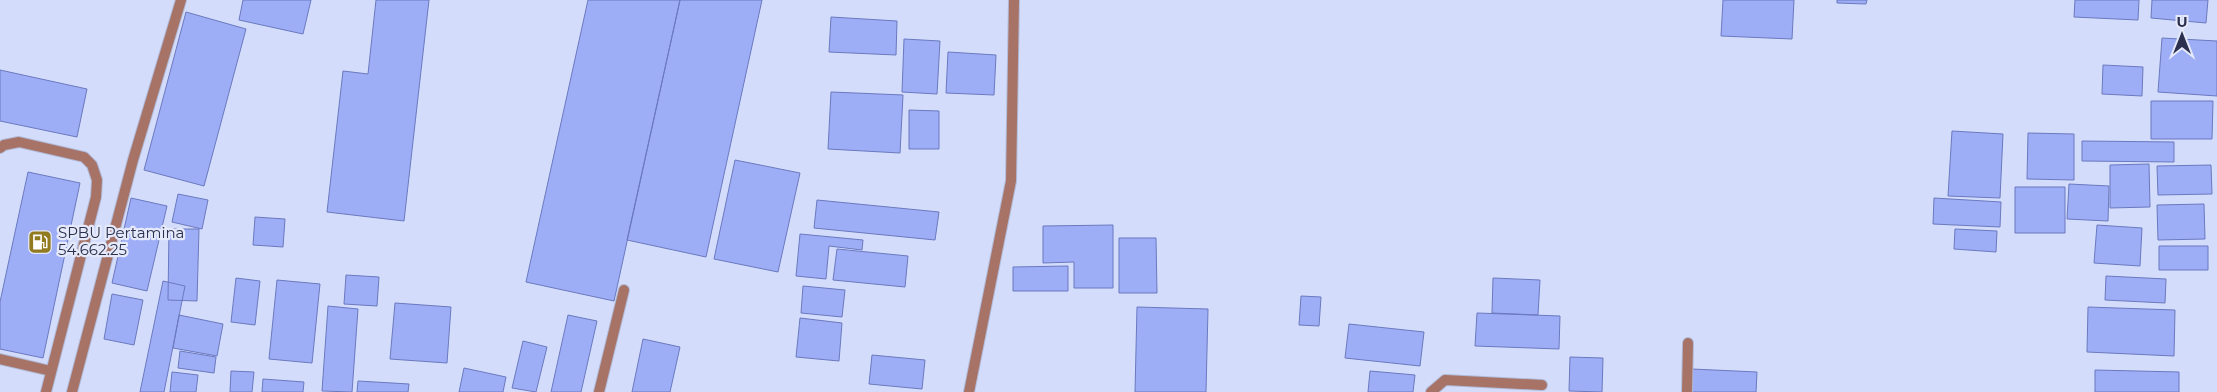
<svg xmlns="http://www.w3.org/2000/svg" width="2217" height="392" font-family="Montserrat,sans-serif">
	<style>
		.building { fill: #9daef7; stroke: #6b79bf }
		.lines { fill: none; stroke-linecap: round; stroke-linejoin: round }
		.lane-casing { stroke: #b1bad8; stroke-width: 12 }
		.street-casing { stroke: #b1bad8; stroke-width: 12 }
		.lane { stroke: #a77367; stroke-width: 10 }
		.street { stroke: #a77367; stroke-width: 10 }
		.labels { text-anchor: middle; stroke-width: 4.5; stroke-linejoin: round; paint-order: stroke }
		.poi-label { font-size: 15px; fill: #2a304e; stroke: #e5e9f9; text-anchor: start }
	</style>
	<rect width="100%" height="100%" fill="#d3dcfa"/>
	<path class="building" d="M243,0H311L303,34L239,20Z
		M376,0H429L404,221L327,212L343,71L368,74Z
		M588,0H680L614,301L526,282Z
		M680,0H762L706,257L627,240Z
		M1723,0H1794L1792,39L1721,36Z
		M1837,0H1867L1866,4L1837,3Z
		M2075,0H2139L2138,20L2074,17Z
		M2152,0H2208L2206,23L2151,18Z
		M186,12L246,29L204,186L144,170Z
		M831,17L897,21L896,55L829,52Z
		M2162,38L2217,41V96L2158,92Z
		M904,39L940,41L937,94L902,92Z
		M948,52L996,55L994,95L946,93Z
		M2103,65L2143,67L2142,96L2102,94Z
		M0,70L87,89L77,137L0,121Z
		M831,92L903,95L900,153L828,149Z
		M2151,101H2213L2212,139H2151Z
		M909,110L939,111V149H909Z
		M1952,131L2003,134L2000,198L1948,196Z
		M2028,133L2074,134V180L2027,179Z
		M2082,141L2174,142V162L2082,161Z
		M735,160L800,173L778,272L714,259Z
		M2149,164L2150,207L2110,208V165Z
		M2211,165L2212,194L2158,195L2157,166Z
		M28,172L80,183L43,358L0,349V302Z
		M2069,184L2109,186L2108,221L2067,219Z
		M2015,187H2065V233H2015Z
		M178,194L208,200L202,229L172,222Z
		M131,198L167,206L147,291L112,283Z
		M1934,198L2001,202L2000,227L1933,224Z
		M817,200L939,212L935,240L814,228Z
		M2204,204L2205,239L2158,240L2157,205Z
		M255,217L285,219L283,247L253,245Z
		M1113,225V288H1074V262L1043,263V226Z
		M2097,225L2142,228L2140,266L2094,263Z
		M169,229H199L197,301L168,300Z
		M1955,229L1997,231L1996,252L1954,249Z
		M800,234L863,240L862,250L829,246L826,279L796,276Z
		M1119,238H1156L1157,293H1119Z
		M2159,246H2208V270H2159Z
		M837,249L908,256L905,287L833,280Z
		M1068,266V291H1013V267Z
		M346,275L379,277L377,306L344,304Z
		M2106,276L2166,279L2165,303L2105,300Z
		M236,278L260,281L255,325L231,322Z
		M1493,278L1540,280L1538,315L1492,313Z
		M277,280L320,284L312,363L269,359Z
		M163,281L185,286L164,392H140Z
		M803,286L845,290L842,317L801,313Z
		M112,294L143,300L134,345L104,339Z
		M1301,296L1321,297L1319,326L1299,325Z
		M395,303L451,307L447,363L390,359Z
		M328,306L358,309L352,392L322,391Z
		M1137,307L1208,309L1206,392H1135Z
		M2088,307L2175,310L2174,356L2087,352Z
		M1477,313L1560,316L1559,349L1475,346Z
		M179,315L223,324L217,356L173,348Z
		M568,315L597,321L581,392H551Z
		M800,318L842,323L839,361L796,357Z
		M1349,324L1424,332L1420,366L1345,358Z
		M643,339L680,347L670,392H632Z
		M523,341L547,347L536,392L512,388Z
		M180,351L216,357L214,373L178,368Z
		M872,355L925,360L922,389L869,384Z
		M1570,357L1603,358L1602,392L1569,391Z
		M464,368L506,377L503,392H459Z
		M1692,369L1757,372L1756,392H1691Z
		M2095,370L2179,372V392H2095Z
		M231,371L254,372L252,392H230Z
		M1370,371L1415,375L1413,392H1368Z
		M172,372L198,375L196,392H170Z
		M263,379L304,382L303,392H262Z
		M358,381L409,384L408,392H357Z"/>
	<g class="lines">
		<g class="lane-casing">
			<path id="lane" d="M0,148L4,145L19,142L84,157L92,165L97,180L96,197L46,392
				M0,359L51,371
				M72,392L133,160L181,0
				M599,392L624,290"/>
		</g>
		<g class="street-casing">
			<path id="street" d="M969,392L1011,181L1014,0
				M1431,392L1445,380L1542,385
				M1687,392L1688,343"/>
		</g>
		<use href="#lane" class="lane"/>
		<use href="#street" class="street"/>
	</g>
	<defs>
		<g id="fuel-square" transform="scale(1.25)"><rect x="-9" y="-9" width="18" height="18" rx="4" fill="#917a20" stroke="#e5e9f9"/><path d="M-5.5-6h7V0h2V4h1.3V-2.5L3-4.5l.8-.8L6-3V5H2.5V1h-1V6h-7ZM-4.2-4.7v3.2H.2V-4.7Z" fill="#fff"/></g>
	</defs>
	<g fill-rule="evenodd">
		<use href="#fuel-square" x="40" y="242"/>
	</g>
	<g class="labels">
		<g class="poi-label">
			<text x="58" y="238">SPBU Pertamina<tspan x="58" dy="17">54.662.25</tspan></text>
		</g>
	</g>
	<g transform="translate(2182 35)" stroke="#e5e9f9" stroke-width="4" paint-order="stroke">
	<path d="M0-4L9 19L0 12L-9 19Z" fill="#2a304e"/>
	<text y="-8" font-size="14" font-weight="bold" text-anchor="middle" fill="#2a304e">U</text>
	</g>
</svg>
